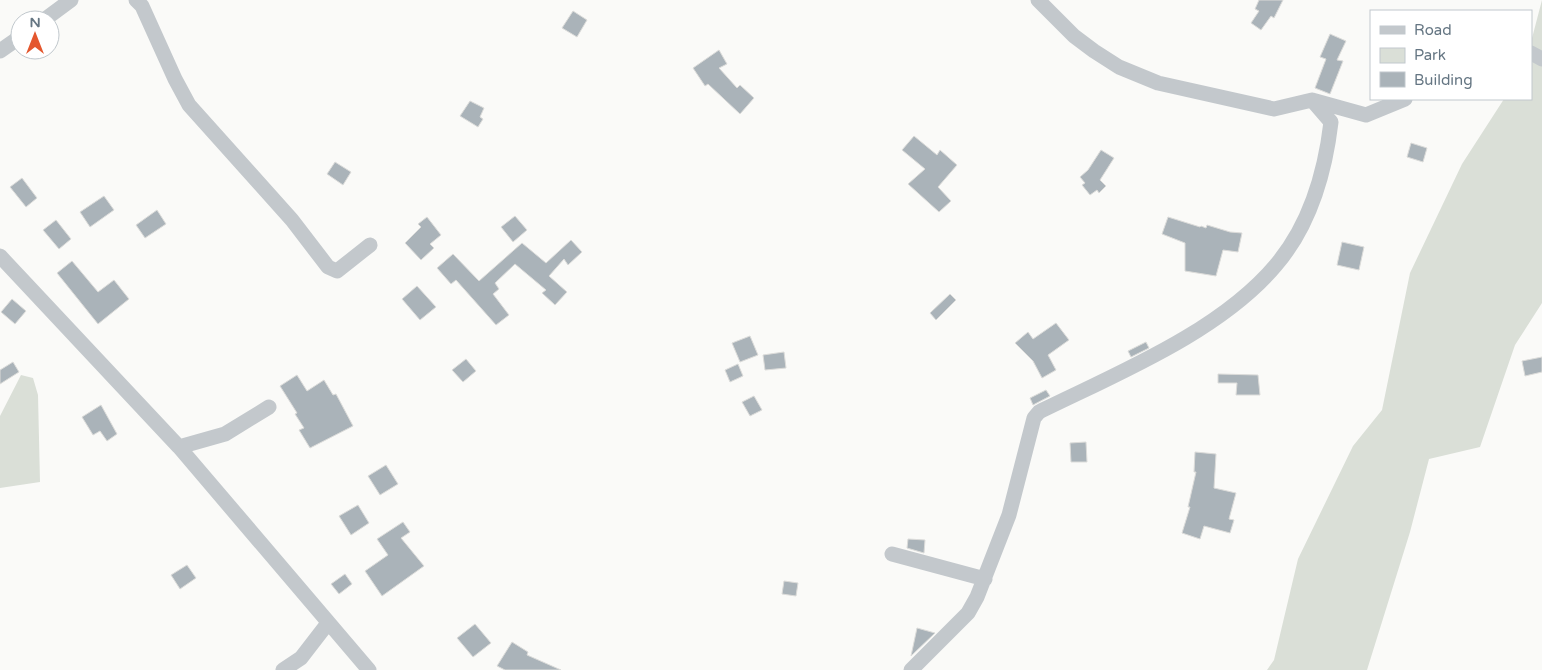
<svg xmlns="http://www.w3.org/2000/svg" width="1542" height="670" font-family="'Varela Round',sans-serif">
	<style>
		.green { fill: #dadfd7 }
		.building { fill: #aab3b9; stroke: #dcdcda }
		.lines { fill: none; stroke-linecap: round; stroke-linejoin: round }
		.minor { stroke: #c3c8cc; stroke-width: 15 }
	</style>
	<rect width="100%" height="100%" fill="#fafaf8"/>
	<path class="green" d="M1542,0V303L1515,345L1480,447L1429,459L1410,532L1367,670H1267L1274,660L1298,559L1353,446L1382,410L1410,273L1462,164L1504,99H1531V42Z
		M21,375L33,378L38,395L40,482L0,488V416Z"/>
	<path class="building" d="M1259,0H1283L1274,18L1271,16L1261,30L1251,23L1259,11L1255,9Z
		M573,11L587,20L577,37L562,28Z
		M1330,34L1346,41L1337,60L1343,61L1330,94L1315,88L1326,59L1320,57Z
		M719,50L727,64L719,68L737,88L740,85L754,98L740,114L708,84L705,86L693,68Z
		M470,101L484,108L480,117L483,119L478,127L460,116Z
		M914,136L937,155L940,150L957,165L938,187L951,201L939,212L908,184L925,169L902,150Z
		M1411,143L1427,148L1423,162L1407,157Z
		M1101,150L1114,158L1100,180L1106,186L1099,193L1097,190L1090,195L1082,185L1085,183L1080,177L1088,170Z
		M335,162L351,172L343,185L327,174Z
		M22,178L37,198L26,207L10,187Z
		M104,196L114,210L90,227L80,212Z
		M157,210L166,224L145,238L136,225Z
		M515,216L527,230L513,242L501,227Z
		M427,217L441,235L430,244L434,248L421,260L405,243L421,227L418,224Z
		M1168,217L1200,227L1201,226L1206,228L1207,225L1230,232L1242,233L1238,252L1223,250L1216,276L1185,271V243L1162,234Z
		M56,220L71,239L59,249L43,230Z
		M571,240L582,252L568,265L564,259L549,276L567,292L555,305L542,293L546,290L515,264L495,283L499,289L493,294L509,315L496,325L456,280L451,284L437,268L453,254L479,281L522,243L546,263Z
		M1342,242L1364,247L1359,270L1337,265Z
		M72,261L98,292L114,280L129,299L98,324L57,273Z
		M417,286L436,307L420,320L402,299Z
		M950,294L956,300L936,320L930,313Z
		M12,299L26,311L15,324L1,312Z
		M1056,323L1069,340L1048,355L1056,370L1042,378L1033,361L1015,343L1028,332L1033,339Z
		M750,336L758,355L740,362L732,343Z
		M1146,342L1149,348L1131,357L1128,351Z
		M784,352L786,368L765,370L763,355Z
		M1542,357V372L1525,376L1522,361Z
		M466,359L476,371L463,382L452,370Z
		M13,362L19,372L0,384V370Z
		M738,364L743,376L730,382L725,370Z
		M1218,374L1258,375L1260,395H1236L1237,383H1218Z
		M297,375L307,391L324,380L333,395L336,394L353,426L310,448L299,430L304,428L295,414L297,413L280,386Z
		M1046,390L1050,396L1033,405L1030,398Z
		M754,396L762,410L750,416L742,402Z
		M101,405L117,434L107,441L100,431L93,435L82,417Z
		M1086,442L1087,462H1071L1070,443Z
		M1195,452L1216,454L1214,488L1236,493L1229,519L1234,520L1230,533L1204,526L1200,539L1182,533L1190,507H1188L1196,472H1194Z
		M386,465L398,484L380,495L368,476Z
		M358,505L369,523L351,535L339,516Z
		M403,522L410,532L401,538L424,566L382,596L365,571L388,555L377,539Z
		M908,539L925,540L924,553L907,548Z
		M187,565L196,578L180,589L171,575Z
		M345,574L352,584L339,594L331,584Z
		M784,581L798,583L796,596L782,594Z
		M475,624L491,643L473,657L457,638Z
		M917,628L935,633L911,656Z
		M512,642L528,652L527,655L561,670H505L497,666Z"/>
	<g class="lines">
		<path class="minor" d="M136,0L142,6L175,79L189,105L292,220L328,267L337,271L370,245
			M1038,0L1074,36L1094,51L1119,67L1158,83L1274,109L1312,100L1366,115L1405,99
			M44,20L71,0
			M0,51L20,37
			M1531,53L1542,59
			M0,256L179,447L369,670
			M179,447L225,434L269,407
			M892,554L985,579
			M283,670L301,658L328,623
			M911,670L968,613L977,597L1009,515L1034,418L1039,412C1116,374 1220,332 1276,265C1310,225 1325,173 1331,122L1312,100"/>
	</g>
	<rect x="1370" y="10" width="162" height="90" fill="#ffffff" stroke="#c1c8cd"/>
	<rect x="1380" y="26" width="25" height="8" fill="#c3c8cc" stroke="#c1c8cd"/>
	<text x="1414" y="35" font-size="15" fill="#657683">Road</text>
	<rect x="1380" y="48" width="25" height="15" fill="#dadfd7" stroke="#c1c8cd"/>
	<text x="1414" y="60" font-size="15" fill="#657683">Park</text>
	<rect x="1380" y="72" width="25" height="15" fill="#aab3b9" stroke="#c1c8cd"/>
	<text x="1414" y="85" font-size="15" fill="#657683">Building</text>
	<g transform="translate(35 35)"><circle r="24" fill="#ffffff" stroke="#c1c8cd"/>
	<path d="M0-4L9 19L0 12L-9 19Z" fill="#e4572e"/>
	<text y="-8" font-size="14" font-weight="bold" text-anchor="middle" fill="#657683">N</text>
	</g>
</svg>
